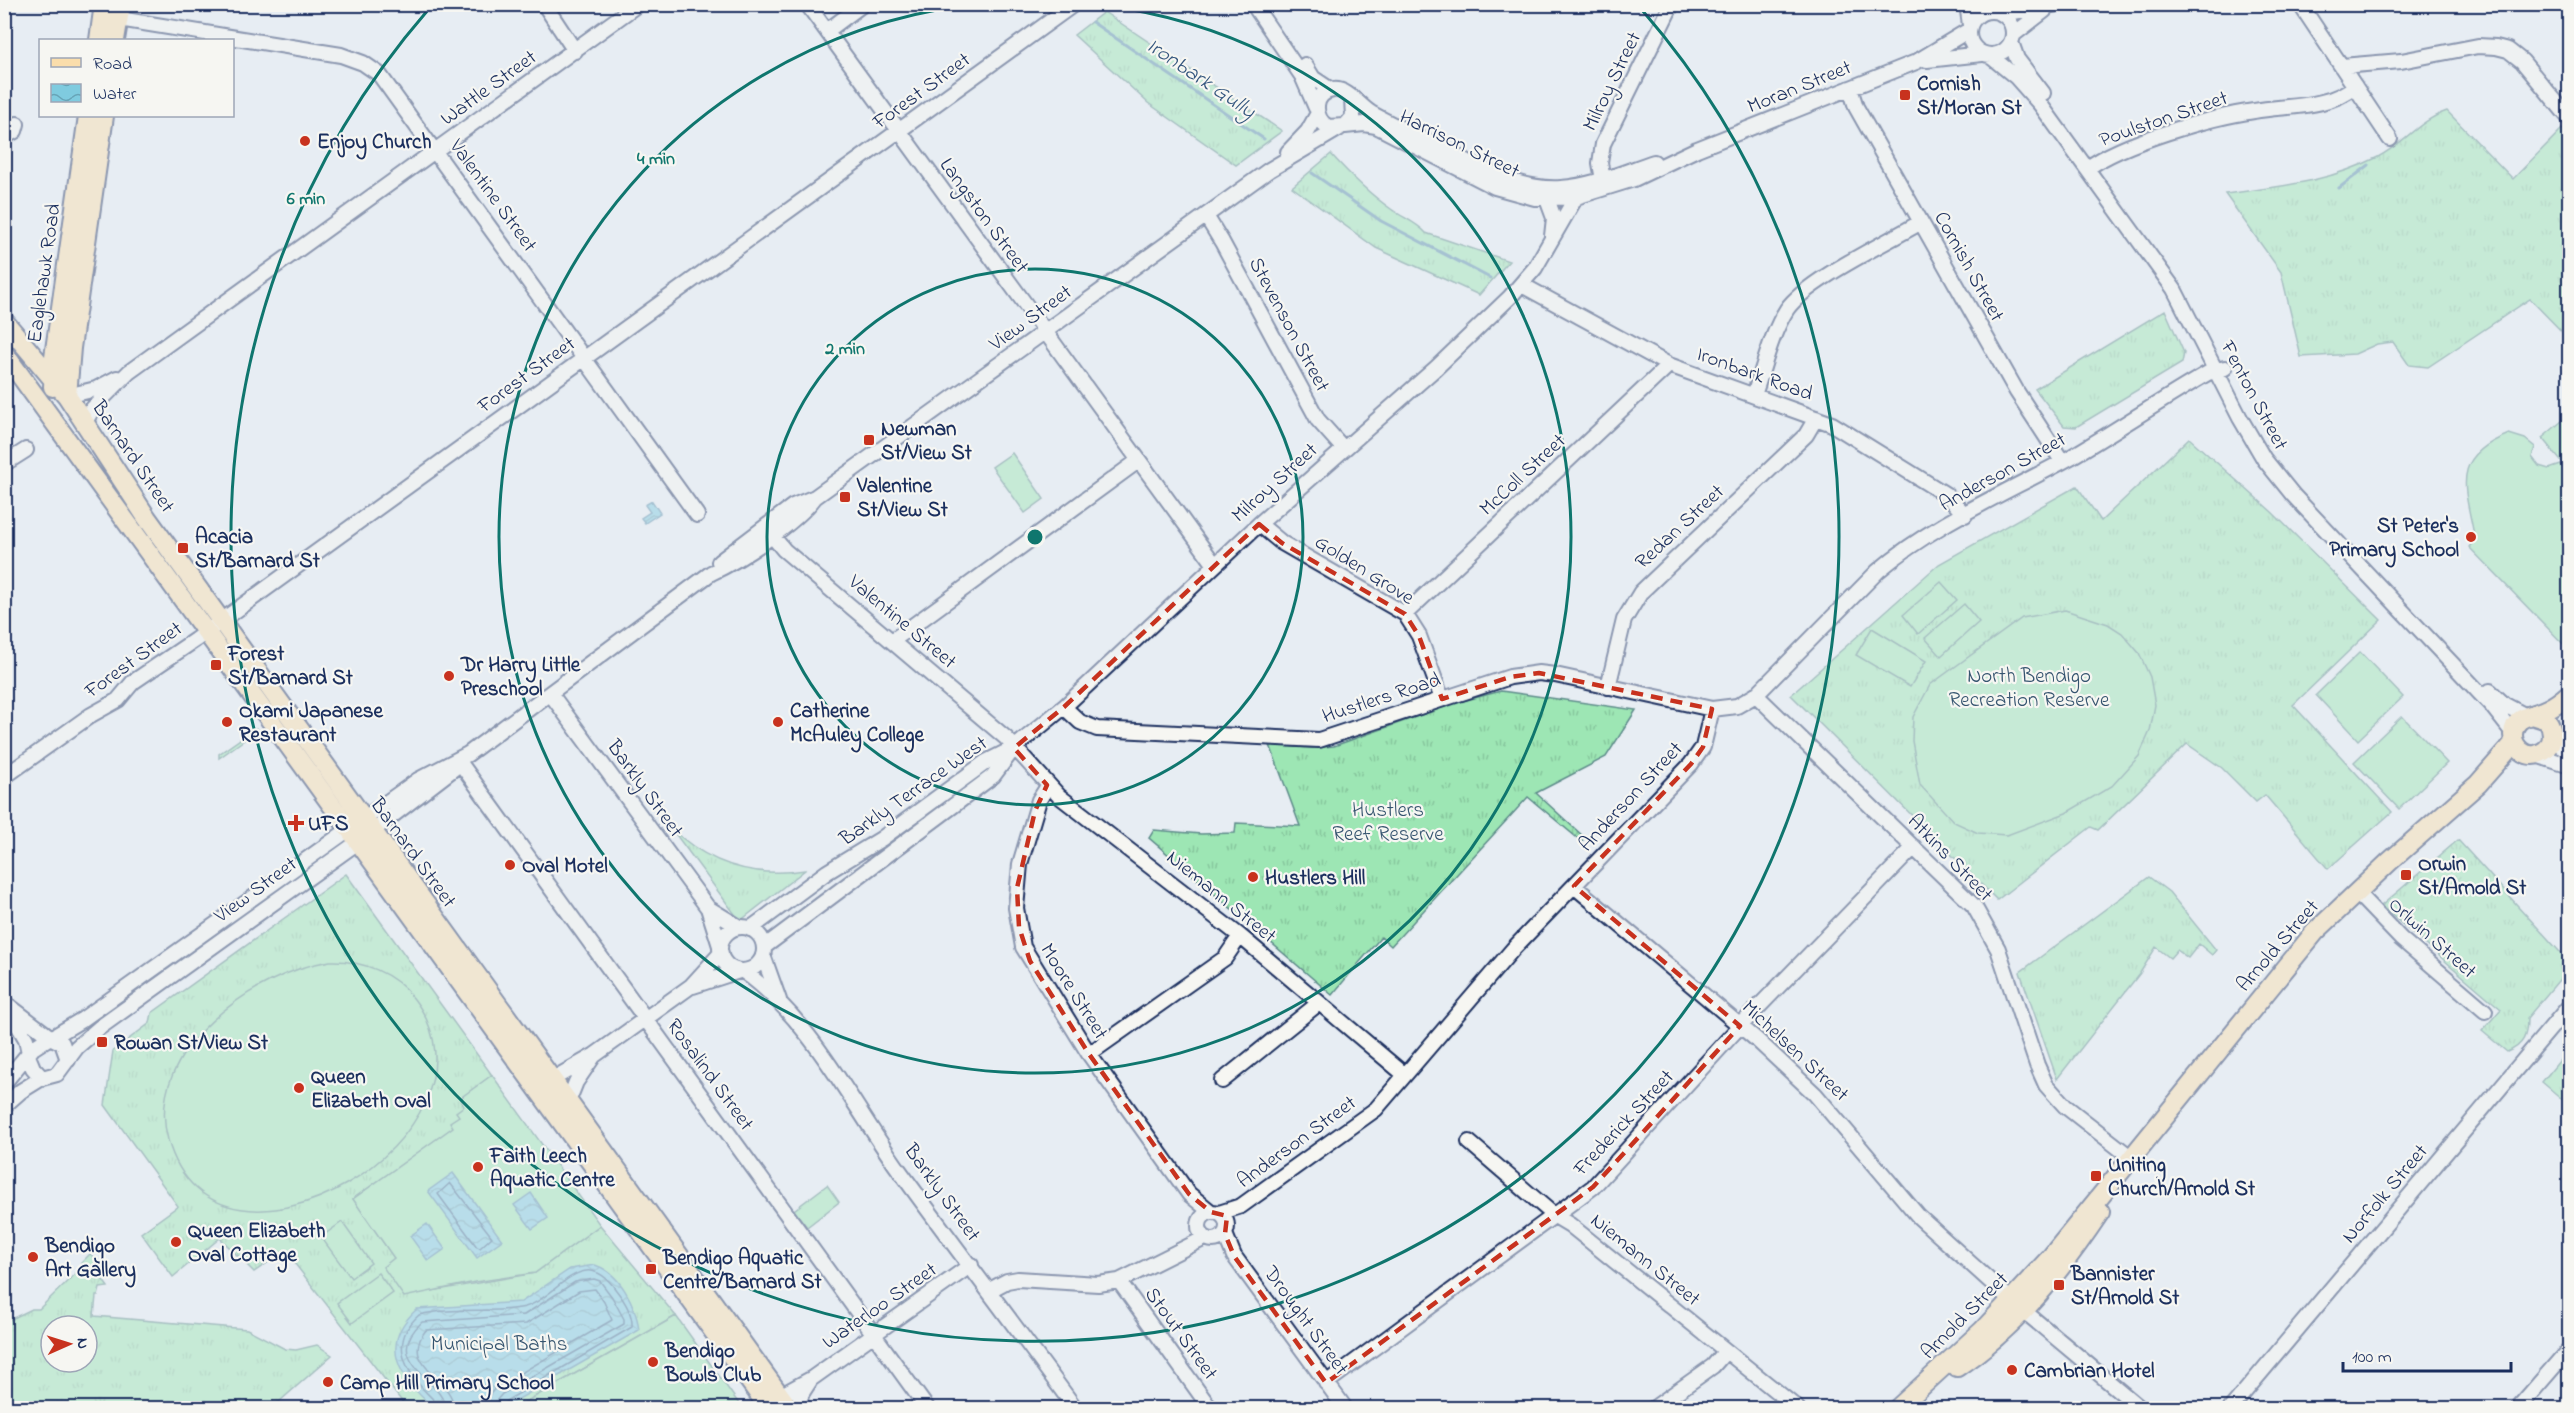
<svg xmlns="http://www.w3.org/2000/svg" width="2574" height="1413" font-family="'Indie Flower',sans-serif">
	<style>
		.grass { fill: url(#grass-tufts); stroke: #5c8a89; stroke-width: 1.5; fill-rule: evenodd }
		.garden { fill: #9de6b4; stroke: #5c8a89; stroke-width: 1.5 }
		.water { fill: url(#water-waves); stroke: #578dab; stroke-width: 1.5 }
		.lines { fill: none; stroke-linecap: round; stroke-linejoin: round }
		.shore { stroke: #436d92; stroke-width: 1.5 }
		.stream { stroke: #578dab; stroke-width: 3 }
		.minor-casing { stroke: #1b2f5e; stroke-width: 18 }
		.major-casing { stroke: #1b2f5e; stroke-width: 22 }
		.minor { stroke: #f6f6f2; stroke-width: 14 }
		.major { stroke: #faddab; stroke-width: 18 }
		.marked { fill: none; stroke: #c8321e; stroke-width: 4.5; stroke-dasharray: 12 8; stroke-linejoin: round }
		.ring { fill: none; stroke: #0f766e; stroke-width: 3 }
		.poi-dot { fill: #c8321e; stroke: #f6f6f2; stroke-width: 2 }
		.labels { text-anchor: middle; stroke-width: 4.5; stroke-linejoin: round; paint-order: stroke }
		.street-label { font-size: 21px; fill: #1b2f5e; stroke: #f6f6f2 }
		.poi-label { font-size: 21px; font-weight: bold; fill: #1b2f5e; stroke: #f6f6f2; text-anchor: start }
		.park-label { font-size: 21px; fill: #35546f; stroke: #f6f6f2 }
		.water-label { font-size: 22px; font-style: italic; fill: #34567e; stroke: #f6f6f2 }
		.centre { fill: #0f766e; stroke: #f6f6f2; stroke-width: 3 }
		.ring-label { font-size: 18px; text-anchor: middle; font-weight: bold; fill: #0f766e; stroke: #f6f6f2; stroke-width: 4.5; stroke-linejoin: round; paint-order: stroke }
	</style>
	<defs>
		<pattern id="grass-tufts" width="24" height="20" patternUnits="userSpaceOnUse" patternTransform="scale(1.5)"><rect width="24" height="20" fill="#9de6b4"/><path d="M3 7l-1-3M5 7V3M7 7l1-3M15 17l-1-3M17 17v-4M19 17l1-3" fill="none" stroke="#87c69d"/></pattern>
		<pattern id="water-waves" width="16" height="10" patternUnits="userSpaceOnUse" patternTransform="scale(1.5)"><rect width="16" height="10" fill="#7fcbdf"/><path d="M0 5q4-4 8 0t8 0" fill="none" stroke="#67a5b8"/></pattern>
	</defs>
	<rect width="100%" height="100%" fill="#e7edf3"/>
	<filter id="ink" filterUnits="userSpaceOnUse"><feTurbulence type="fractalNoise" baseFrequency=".0167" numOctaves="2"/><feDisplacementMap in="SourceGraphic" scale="12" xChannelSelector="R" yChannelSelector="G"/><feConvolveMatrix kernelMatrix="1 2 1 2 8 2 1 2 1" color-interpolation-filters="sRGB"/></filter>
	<g filter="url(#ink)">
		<path class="grass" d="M1104,12L1282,131L1236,165L1148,103L1074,35Z
			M2447,111L2513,179L2562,129L2569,133V339L2530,299L2428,367L2409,365L2393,342L2377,344L2355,354L2301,357L2281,272L2225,194C2281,186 2326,183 2378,157C2403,144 2420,120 2447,111Z
			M1331,154C1350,175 1368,193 1391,209C1403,218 1416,222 1426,233L1509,261L1479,295L1376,248L1292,187Z
			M2165,310L2184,353L2182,363L2076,427L2064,426L2035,389Z
			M2189,438L2272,512L2381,620L2293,705L2392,812L2328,869L2265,795L2256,802L2222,768L2187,744L2098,830L2091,827L1997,900L1791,695L1939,564L2077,486L2101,521Z
			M1501,691L1636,710L1606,757L1536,793L1585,838L1581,841L1528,797L1391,946L1381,937L1332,995L1149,838L1154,830L1201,834L1235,833L1236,823L1300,826L1270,745L1312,748L1334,746L1455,703Z
			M671,828C708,864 753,878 805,870L740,921Z
			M2458,840L2569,962V968L2527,1018C2527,1036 2524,1045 2507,1052L2482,1031L2501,1009L2381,906Z
			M346,874L492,1075L464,1096L465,1106L454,1127L353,1199L394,1258L432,1291L535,1273L600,1225L676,1316L515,1408H407L285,1251L254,1272L220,1238L173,1277L141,1233L178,1206L105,1105L113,1051L150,1023L152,1013Z
			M2149,877L2169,892L2216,950L2212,955L2199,944L2188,958L2177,950L2170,958L2156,947L2140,973L2057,1079L2020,972Z
			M2569,1049V1105L2542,1082Z
			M90,1254L103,1266L97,1272L108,1287L100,1288L98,1296H96L94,1316L247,1329L285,1349L296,1350L317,1345L332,1355L272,1408H5V1322L32,1309H39L83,1266L81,1263ZM51,1326H87V1362H51Z"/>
		<path class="garden" d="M2569,415V471L2542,438Z
			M2509,434L2525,439L2535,447L2532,457L2539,466L2549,469L2561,465L2569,476V650L2469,547L2475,540C2466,489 2448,458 2509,434Z
			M1012,453L1044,499L1025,513L992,467Z
			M1941,582L1957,600L1918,634L1903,615Z
			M1964,604L1979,622L1941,656L1925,638Z
			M2065,610L2108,624L2122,633L2139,653L2150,677L2155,705L2150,731L2139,756L2112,786L2066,813L2007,835L1978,833L1954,822L1920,785L1912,741L1913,717L1930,685L2022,618Z
			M1872,628L1926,661L1910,687L1856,655Z
			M2360,652L2403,697L2358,740L2316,695Z
			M2402,716L2447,763L2399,809L2354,762Z
			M256,728L258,730L219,758V754Z
			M330,961C362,960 395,973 414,999C516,1132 216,1311 168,1140C143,1051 254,973 330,961Z
			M492,1075L600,1225L535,1273L475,1282L404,1297L383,1267L394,1258L353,1199L453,1127L450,1122L459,1116L456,1112L464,1106L461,1100L463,1096Z
			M827,1185L839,1202L807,1227L794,1210Z
			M342,1222L371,1263L351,1278L321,1237Z
			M378,1273L393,1293L352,1323L337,1303Z
			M676,1316L742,1408H515Z"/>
		<path class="water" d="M652,501L660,513L645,523L641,518L650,512L645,505Z
			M453,1173L502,1240L477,1258L428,1191Z
			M531,1193L548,1218L532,1229L514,1205Z
			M427,1224L445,1249L428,1261L410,1236Z
			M595,1265C620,1273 636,1305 639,1330L503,1408H434C400,1379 377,1345 417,1309L521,1302L570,1269Z"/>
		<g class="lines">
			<path class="shore" d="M450,1183L492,1237L480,1248L477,1247L438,1194Z
				M438,1408C437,1401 429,1396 424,1390C401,1365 392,1339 419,1315C452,1307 487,1313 520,1308C556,1303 581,1240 616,1290C624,1300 633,1315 632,1327L506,1401L502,1408
				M445,1408C444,1380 379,1361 422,1322L524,1315L575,1282L594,1279L600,1281L612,1297L624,1319V1324L502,1394L496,1401L494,1408
				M454,1408C453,1378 398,1365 426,1330L526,1324L579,1291L595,1289L604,1302L612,1320L495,1388L488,1397L485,1408"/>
			<path class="stream" d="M1092,22L1264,139
				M1312,173L1381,221L1490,278
				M2339,188L2369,165"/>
			<g class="minor-casing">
				<path id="minor" d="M544,4L575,51
					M807,4L1215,565
					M1253,4L1302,76L1316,108
					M1967,4L1970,25
					M2300,4L2390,139
					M1969 33a22 22 0 1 1 44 0a22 22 0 1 1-44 0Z
					M2002,14L2058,4
					M119,19L341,55L363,63L379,74L697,515
					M827,31L863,4
					M2013,35L2044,11
					M2011,42L2017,59L2043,93
					M1989,55L2016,77L2040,104L2174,289L2240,418L2264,459L2293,495L2491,705L2513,733
					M1927,60L1982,54
					M1305,65L1313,78L1331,90
					M2342,66L2401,61L2478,46L2496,47L2508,50L2522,61L2570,119
					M1850,88L1856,107L2017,392L2062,461
					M1352,99L1353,117L1345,126L1328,127C1313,118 1312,93 1333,90C1347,88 1360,106 1371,113C1392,125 1415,135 1437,146C1476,165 1516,191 1561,188C1593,186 1624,172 1654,162
					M1345,126L1364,124L1376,126L1495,187L1535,198L1576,197L1634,179L1697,149L1916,62L1969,30
					M4,137L15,131L17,124
					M1288,152L1308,131L1317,115
					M2088,168C2121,143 2212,117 2254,111C2288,105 2328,109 2355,86
					M1603,180L1600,163L1603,144L1672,4
					M1547,199L1554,218L1552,236
					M1206,216L1222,242L1318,420L1343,448
					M1522,285L1669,365L1832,424L1948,496L1965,515
					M1754,395C1764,367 1771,334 1787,309C1807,280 1888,242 1921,222
					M67,396L96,389L117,378
					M84,424L93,408L129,372L638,4
					M4,464L26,450
					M1259,524L1282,543L1405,614L1419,636L1442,699
					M765,527L784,550L1006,738L1059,796L1240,936L1405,1075
					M719,562L793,506L815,497L1269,170L1340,128
					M1405,614L1669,365
					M892,641L1138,461
					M1608,687L1624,620L1641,592L1806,435L1816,418
					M2490,691L2505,705L2526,716
					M550,693L708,908L739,927
					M1756,695L1974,906L1998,949L2037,1065L2046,1085L2065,1106L2133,1159
					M1064,707L1080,722L1097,729L1319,740L1510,677L1539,673L1555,675L1712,709L1737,706L1756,695L1878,571C1934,523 2006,493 2071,457C2117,430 2161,400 2208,373L2225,368
					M2553,736L2570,756
					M2536,755L2570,766
					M461,764L927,1408
					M4,777L91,715L118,700L133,682L195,640L1074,4
					M1048,786L1039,800L1020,864L1016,908L1023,947L1089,1054L1189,1194L1211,1212
					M1574,886L1757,1040L1815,1094L1919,1217L2011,1300
					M2356,892L2401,939L2485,1011
					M708,908L720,946
					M720 949a22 22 0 1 1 44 0a22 22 0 1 1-44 0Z
					M750,929L827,872L881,839L986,762L1014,748L1064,707L1259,524L1436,368L1510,297L1535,268L1576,197
					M764,947L993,776L1014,748
					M763,955L779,1000
					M743,971C811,1019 851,1103 899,1170C957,1250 1017,1328 1075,1408
					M693,986L739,971
					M4,1002L50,1037
					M10,1012L26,1039L29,1053
					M53,1037L83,1019L418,780L468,754L711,573C740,560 796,523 815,497
					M1089,1054L1225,958L1240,936
					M28,1056L33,1068L42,1078L57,1074L77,1047L99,1028L358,842L461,763
					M551,1080L595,1055L691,986L721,953
					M1222,1081L1319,1003
					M4,1083L33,1048L50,1037L62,1043L68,1060
					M568,1102L576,1082L593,1057
					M4,1106L21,1091L42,1078
					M1469,1142L1555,1216L1570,1225L1797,1408
					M1199 1226a14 14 0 1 1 28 0a14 14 0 1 1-28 0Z
					M1219,1213L1241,1206L1376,1109L1513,949L1691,764L1703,747L1712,709
					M1225,1234L1234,1256L1345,1408
					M1119,1281L1210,1408
					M990,1290L1007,1281L1018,1279L1098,1284L1119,1281L1205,1238
					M2024,1311L2140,1408
					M1326,1383L1593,1187L1740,1026L1914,847
					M780,1396L811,1379L971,1265
					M797,1408L802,1393L811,1379
					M1654,1408L1713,1366L1726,1351
					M2231,1408L2570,1005
					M2518,1408L2570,1348"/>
			</g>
			<g class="major-casing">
				<path id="major" d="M99,40L104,4
					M115,40L121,4
					M4,321L67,396L147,518L789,1408
					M4,353L769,1408
					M53,387L54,357L88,116
					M67,396L71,348L104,116
					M2531,715L2547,720C2555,732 2554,749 2538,754C2533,756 2526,755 2521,751C2516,747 2513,741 2513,735C2513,715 2534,716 2547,709C2556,705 2562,700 2570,693
					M1957,1367C2017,1327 2060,1272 2100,1212
					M1898,1408L1983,1330L2051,1257L2315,932L2389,862L2478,784L2514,743"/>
			</g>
			<use href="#minor" class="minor"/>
			<use href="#major" class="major"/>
		</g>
	</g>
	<path d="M0 0H2574V1413H0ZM1259,524L1282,543L1405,614L1419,636L1442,699L1510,677L1539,673L1712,709L1703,747L1691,764L1574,886L1740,1026L1593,1187L1326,1383L1234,1256L1225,1234L1227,1216L1211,1212L1189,1194L1089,1054L1030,961L1019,927L1017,888L1035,811L1047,785L1014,748L1064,707Z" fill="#e7edf3" fill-opacity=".55" fill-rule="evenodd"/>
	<path class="marked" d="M1259,524L1282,543L1405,614L1419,636L1442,699L1510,677L1539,673L1712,709L1703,747L1691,764L1574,886L1740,1026L1593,1187L1326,1383L1234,1256L1225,1234L1227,1216L1211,1212L1189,1194L1089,1054L1030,961L1019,927L1017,888L1035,811L1047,785L1014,748L1064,707Z"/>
	<g class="ring">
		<circle cx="1035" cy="537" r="268"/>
		<path d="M1100 5A536 536 0 1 1 970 5"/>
		<path d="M1642 10A804 804 0 1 1 428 10"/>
	</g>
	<g class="poi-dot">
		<rect x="1899" y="89" width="12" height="12" rx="3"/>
		<circle cx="305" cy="141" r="6"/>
		<rect x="863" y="434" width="12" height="12" rx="3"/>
		<rect x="839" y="491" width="12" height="12" rx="3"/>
		<circle cx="2471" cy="537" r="6"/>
		<rect x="177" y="542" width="12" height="12" rx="3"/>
		<rect x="210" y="659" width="12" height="12" rx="3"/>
		<circle cx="449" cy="676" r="6"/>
		<circle cx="227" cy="722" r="6"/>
		<circle cx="778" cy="722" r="6"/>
		<path d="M293 814h6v6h6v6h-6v6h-6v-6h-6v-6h6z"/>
		<circle cx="510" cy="865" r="6"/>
		<rect x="2400" y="869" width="12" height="12" rx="3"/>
		<circle cx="1253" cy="877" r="6"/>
		<rect x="96" y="1036" width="12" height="12" rx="3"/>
		<circle cx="299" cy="1088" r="6"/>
		<circle cx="478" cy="1167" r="6"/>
		<rect x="2090" y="1170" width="12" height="12" rx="3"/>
		<circle cx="176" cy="1242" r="6"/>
		<circle cx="33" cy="1257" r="6"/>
		<rect x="645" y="1263" width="12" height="12" rx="3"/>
		<rect x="2053" y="1279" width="12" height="12" rx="3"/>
		<circle cx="653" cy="1362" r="6"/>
		<circle cx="2012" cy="1370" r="6"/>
		<circle cx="328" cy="1382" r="6"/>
	</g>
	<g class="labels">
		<g class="street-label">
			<text transform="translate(1611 81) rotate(-64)" y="7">Milroy Street</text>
			<text transform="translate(1799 86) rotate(-22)" y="7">Moran Street</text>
			<text transform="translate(488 87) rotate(-36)" y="7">Wattle Street</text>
			<text transform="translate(921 90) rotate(-36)" y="7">Forest Street</text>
			<text transform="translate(2163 118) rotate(-19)" y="7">Poulston Street</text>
			<text transform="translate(1460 143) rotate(26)" y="7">Harrison Street</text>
			<text transform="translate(494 195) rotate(54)" y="7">Valentine Street</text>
			<text transform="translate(985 215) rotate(54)" y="7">Langston Street</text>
			<text transform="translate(1970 266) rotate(61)" y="7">Cornish Street</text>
			<text transform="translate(43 273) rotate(-82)" y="7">Eaglehawk Road</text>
			<text transform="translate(1030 317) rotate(-36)" y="7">View Street</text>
			<text transform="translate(1290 324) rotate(62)" y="7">Stevenson Street</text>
			<text transform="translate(1755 373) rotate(20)" y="7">Ironbark Road</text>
			<text transform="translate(526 374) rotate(-36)" y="7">Forest Street</text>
			<text transform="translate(2255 395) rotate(62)" y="7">Fenton Street</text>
			<text transform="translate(134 456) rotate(56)" y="7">Barnard Street</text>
			<text transform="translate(2002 471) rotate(-29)" y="7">Anderson Street</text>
			<text transform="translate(1522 474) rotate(-43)" y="7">McColl Street</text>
			<text transform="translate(1274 482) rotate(-42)" y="7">Milroy Street</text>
			<text transform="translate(1679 526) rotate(-43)" y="7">Redan Street</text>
			<text transform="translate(1365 569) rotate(32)" y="7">Golden Grove</text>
			<text transform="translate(903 621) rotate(40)" y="7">Valentine Street</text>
			<text transform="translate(133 659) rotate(-36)" y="7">Forest Street</text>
			<text transform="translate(1381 697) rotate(-18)" y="7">Hustlers Road</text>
			<text transform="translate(646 788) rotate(54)" y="7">Barkly Street</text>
			<text transform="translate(913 790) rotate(-35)" y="7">Barkly Terrace West</text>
			<text transform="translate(1630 796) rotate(-47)" y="7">Anderson Street</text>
			<text transform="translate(414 852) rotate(54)" y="7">Barnard Street</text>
			<text transform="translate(1951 857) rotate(46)" y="7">Atkins Street</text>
			<text transform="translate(255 889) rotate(-36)" y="7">View Street</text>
			<text transform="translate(1222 896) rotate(39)" y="7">Niemann Street</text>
			<text transform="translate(2433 937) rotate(42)" y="7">Orlwin Street</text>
			<text transform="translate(2277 945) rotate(-49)" y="7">Arnold Street</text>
			<text transform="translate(1075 991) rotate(58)" y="7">Moore Street</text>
			<text transform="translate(1796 1050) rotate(43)" y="7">Michelsen Street</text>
			<text transform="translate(711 1074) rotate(54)" y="7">Rosalind Street</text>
			<text transform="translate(1623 1122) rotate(-47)" y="7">Frederick Street</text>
			<text transform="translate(1296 1141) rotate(-36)" y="7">Anderson Street</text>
			<text transform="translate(943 1192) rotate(54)" y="7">Barkly Street</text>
			<text transform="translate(2384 1193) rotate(-50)" y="7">Norfolk Street</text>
			<text transform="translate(1646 1259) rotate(39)" y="7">Niemann Street</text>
			<text transform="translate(879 1305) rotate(-35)" y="7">Waterloo Street</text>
			<text transform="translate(1964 1315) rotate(-45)" y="7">Arnold Street</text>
			<text transform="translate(1307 1320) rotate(54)" y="7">Drought Street</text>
			<text transform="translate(1182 1333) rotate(54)" y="7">Stout Street</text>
		</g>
		<g class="poi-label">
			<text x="1917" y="90">Cornish<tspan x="1917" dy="24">St/Moran St</tspan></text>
			<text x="317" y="148">Enjoy Church</text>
			<text x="881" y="435">Newman<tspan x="881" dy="24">St/View St</tspan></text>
			<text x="857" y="492">Valentine<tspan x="857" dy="24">St/View St</tspan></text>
			<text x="2459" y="532" text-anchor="end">St Peter's<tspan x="2459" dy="24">Primary School</tspan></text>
			<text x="195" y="543">Acacia<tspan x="195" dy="24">St/Barnard St</tspan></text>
			<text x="228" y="660">Forest<tspan x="228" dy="24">St/Barnard St</tspan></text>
			<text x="461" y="671">Dr Harry Little<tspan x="461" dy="24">Preschool</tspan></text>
			<text x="239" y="717">Okami Japanese<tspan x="239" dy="24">Restaurant</tspan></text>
			<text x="790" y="717">Catherine<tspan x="790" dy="24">McAuley College</tspan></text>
			<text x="308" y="830">UFS</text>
			<text x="2418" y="870">Orwin<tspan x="2418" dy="24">St/Arnold St</tspan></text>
			<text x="522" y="872">Oval Motel</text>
			<text x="1265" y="884">Hustlers Hill</text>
			<text x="114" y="1049">Rowan St/View St</text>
			<text x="311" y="1083">Queen<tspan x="311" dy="24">Elizabeth Oval</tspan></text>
			<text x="490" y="1162">Faith Leech<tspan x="490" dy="24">Aquatic Centre</tspan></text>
			<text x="2108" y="1171">Uniting<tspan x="2108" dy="24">Church/Arnold St</tspan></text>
			<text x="188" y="1237">Queen Elizabeth<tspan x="188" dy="24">Oval Cottage</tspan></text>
			<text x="45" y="1252">Bendigo<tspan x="45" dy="24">Art Gallery</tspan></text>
			<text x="663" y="1264">Bendigo Aquatic<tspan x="663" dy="24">Centre/Barnard St</tspan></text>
			<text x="2071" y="1280">Bannister<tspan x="2071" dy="24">St/Arnold St</tspan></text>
			<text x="665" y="1357">Bendigo<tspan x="665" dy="24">Bowls Club</tspan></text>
			<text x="2024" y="1377">Cambrian Hotel</text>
			<text x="340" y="1389">Camp Hill Primary School</text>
		</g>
		<g class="park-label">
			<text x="2029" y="682">North Bendigo<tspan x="2029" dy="24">Recreation Reserve</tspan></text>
			<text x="1388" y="816">Hustlers<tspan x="1388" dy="24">Reef Reserve</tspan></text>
			<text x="499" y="1350">Municipal Baths</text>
		</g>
		<g class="water-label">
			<text transform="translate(1202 77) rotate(34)" y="8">Ironbark Gully</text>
		</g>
	</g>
	<circle cx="1035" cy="537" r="9" class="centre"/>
	<g class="ring-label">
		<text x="656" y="164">4 min</text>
		<text x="306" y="204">6 min</text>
		<text x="845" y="354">2 min</text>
	</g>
	<rect width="2574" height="1413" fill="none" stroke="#f6f6f2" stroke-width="24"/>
	<rect x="12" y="12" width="2550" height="1389" fill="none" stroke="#1b2f5e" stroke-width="2" filter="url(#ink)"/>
	<rect x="39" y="39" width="195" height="78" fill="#f6f6f2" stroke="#9ea6b7" stroke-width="1.5"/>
	<rect x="51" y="58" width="30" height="9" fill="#faddab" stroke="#9ea6b7" stroke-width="1.5"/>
	<text x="93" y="69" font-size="18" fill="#1b2f5e">Road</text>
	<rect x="51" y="84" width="30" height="18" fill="url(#water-waves)" stroke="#9ea6b7" stroke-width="1.5"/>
	<text x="93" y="99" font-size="18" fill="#1b2f5e">Water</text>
	<g transform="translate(69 1344) rotate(87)"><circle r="28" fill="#f6f6f2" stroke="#9ea6b7" stroke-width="1.5"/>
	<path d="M0-4.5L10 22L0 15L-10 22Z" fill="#c8321e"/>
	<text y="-9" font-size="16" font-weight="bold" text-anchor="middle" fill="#1b2f5e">N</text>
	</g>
	<path d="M2343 1362v9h168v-9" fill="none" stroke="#1b2f5e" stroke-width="3"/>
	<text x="2352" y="1362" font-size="18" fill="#1b2f5e" stroke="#f6f6f2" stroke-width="4.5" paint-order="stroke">100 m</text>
</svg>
